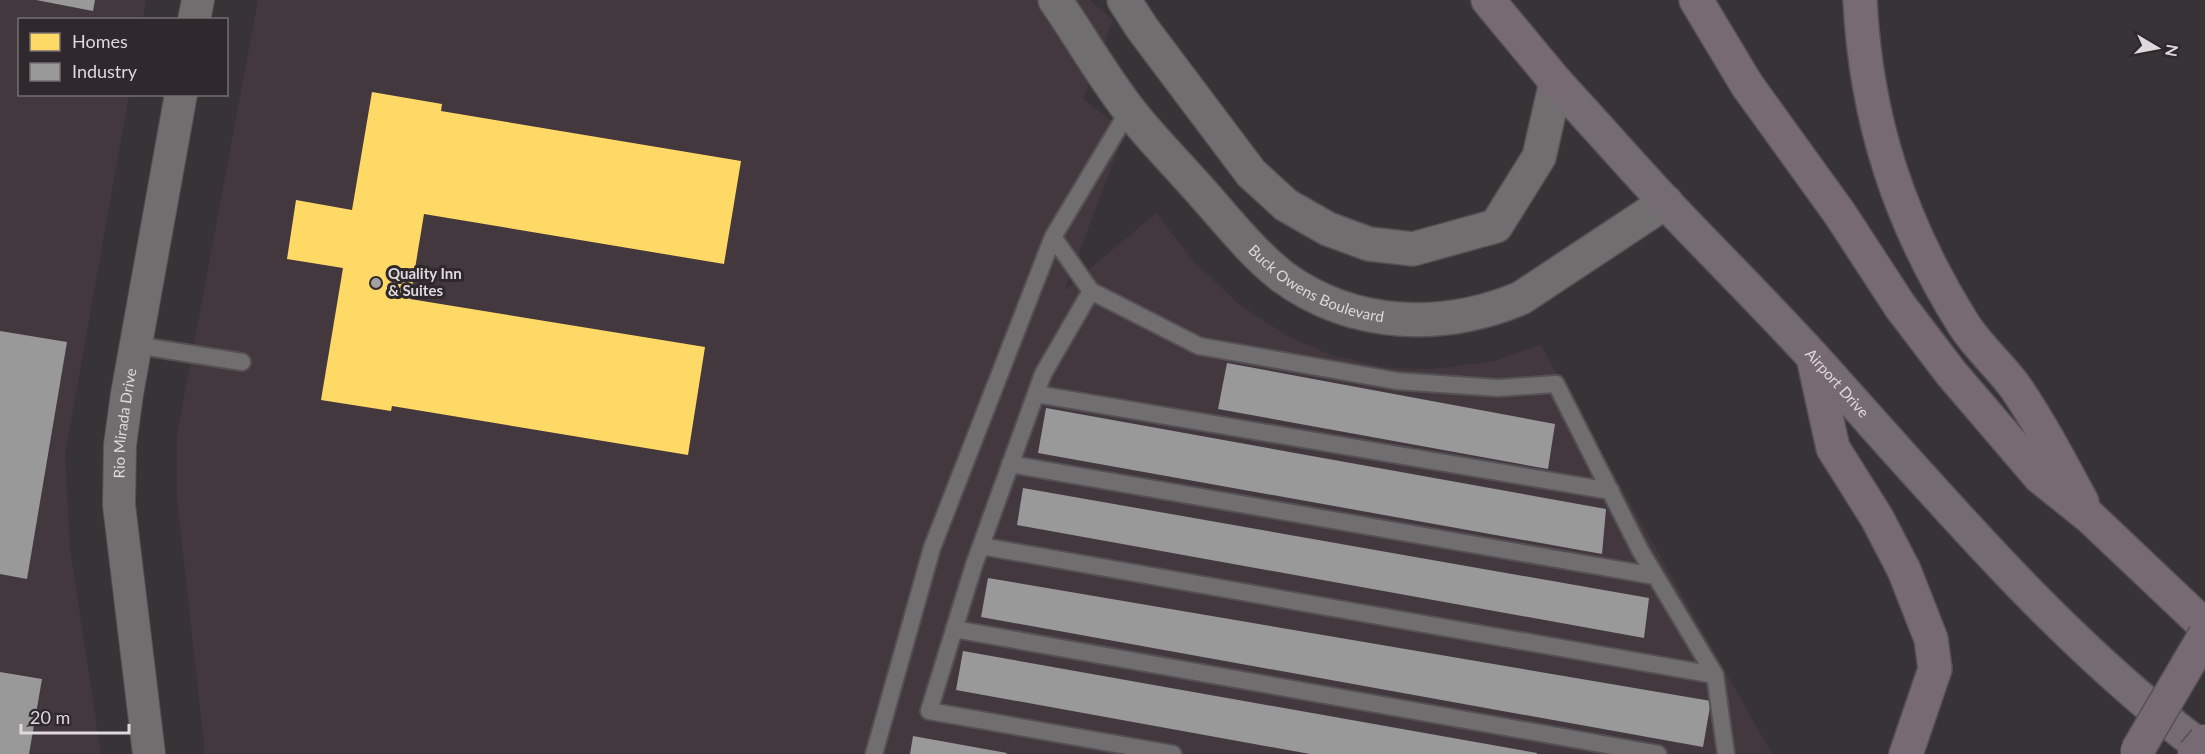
<svg xmlns="http://www.w3.org/2000/svg" width="2205" height="754" font-family="Lato,sans-serif">
	<style>
		.built { fill: #44383f }
		.homes { fill: #ffd966 }
		.industry { fill: #999 }
		.lines { fill: none; stroke-linecap: round; stroke-linejoin: round }
		.lane-casing { stroke: #555153; stroke-width: 20 }
		.street-casing { stroke: #555153; stroke-width: 34 }
		.secondary-casing { stroke: #555153; stroke-width: 36 }
		.primary-casing { stroke: #555153; stroke-width: 36 }
		.highway-casing { stroke: #555153; stroke-width: 36 }
		.lane { stroke: #716e70; stroke-width: 16 }
		.street { stroke: #716e70; stroke-width: 32 }
		.secondary { stroke: #716e70; stroke-width: 33 }
		.primary { stroke: #756b72; stroke-width: 33 }
		.highway { stroke: #786a72; stroke-width: 33 }
		.highway-bridge-casing { stroke: #555153; stroke-width: 36; stroke-linecap: butt }
		.highway-bridge { stroke: #786a72; stroke-width: 33 }
		.poi-dot { fill: #a49fa1; stroke: #2f282c; stroke-width: 2 }
		.labels { text-anchor: middle; stroke-width: 6; stroke-linejoin: round; paint-order: stroke }
		.poi-label { font-size: 15px; font-weight: bold; fill: #ded9db; stroke: #2f282c; text-anchor: start }
		.street-label { font-size: 15px; fill: #ded9db; stroke: #2f282c }
	</style>
	<rect width="100%" height="100%" fill="#383336"/>
	<path class="built" d="M0,0H146L143,19L20,20V94L129,95L65,455L70,548L101,754H0Z
		M258,0H1090L1113,20L1083,99L1125,131L1065,290L1156,213L1195,263L1241,306L1293,339L1331,355L1391,368L1433,369L1494,361L1541,345L1772,754H205L177,498V435Z"/>
	<path class="homes" d="M372,92L442,104L441,111L741,161L724,264L424,214L410,299L705,347L688,455L392,406L391,411L321,400L343,268L287,259L296,200L352,210Z"/>
	<path class="industry" d="M36,0H95L93,11Z
		M0,331L67,342L27,579L0,574Z
		M1227,363L1555,424L1548,469L1218,409Z
		M1046,408L1606,509L1602,554L1038,453Z
		M1023,488L1649,598L1644,638L1017,525Z
		M988,578L1711,701L1703,747L981,617Z
		M963,651L1537,753V754H1310L956,690Z
		M0,672L42,679L29,754H0Z
		M913,736L1007,753L1006,754H910Z"/>
	<g class="lines">
		<g class="lane-casing">
			<path id="lane" d="M1053,237L1091,291L1199,346L1397,381L1498,388L1556,384L1640,550L1715,675L1726,754
				M1091,291L1043,374L974,565L929,711L1173,754
				M135,345L242,362
				M1036,394L1611,491
				M1010,464L1655,576
				M981,546L1715,675
				M954,629L1658,754
				M874,754L932,548L1053,237L1129,110"/>
		</g>
		<g class="street-casing">
			<g id="street">
				<path d="M194,20L198,0"/>
				<path id="s1" d="M149,754L119,505L120,445L127,394L181,94"/>
			</g>
		</g>
		<g class="secondary-casing">
			<g id="secondary">
				<path id="s2" d="M1055,0C1080,36 1102,75 1129,110C1150,137 1175,162 1198,188C1225,218 1251,252 1283,277C1353,328 1443,331 1521,298L1666,202"/>
				<path d="M1124,0L1142,28L1251,173L1286,205L1328,229L1369,244L1413,249L1496,226L1539,157L1556,82"/>
			</g>
		</g>
		<g class="primary-casing">
			<g id="primary">
				<path id="s3" d="M1556,82C1593,122 1629,163 1666,203C1715,255 1767,306 1815,359C1938,495 2057,639 2205,750"/>
			</g>
		</g>
		<g class="highway-casing">
			<path id="highway" d="M1488,0L1556,82
				M1696,0L1747,85L1840,214L1900,306L1951,373L2040,477L2090,517L2205,626
				M1860,0C1866,121 1900,223 1964,325C1979,348 2000,366 2016,388C2041,425 2061,463 2082,502
				M1813,357L1833,448L1877,518L1904,570L1931,639L1935,669L1906,754"/>
		</g>
		<use href="#lane" class="lane"/>
		<use href="#street" class="street"/>
		<use href="#secondary" class="secondary"/>
		<use href="#primary" class="primary"/>
		<use href="#highway" class="highway"/>
		<g class="highway-bridge-casing">
			<path id="highway-bridge" d="M2137,751L2205,635
				M2194,754L2205,741"/>
		</g>
		<use href="#highway-bridge" class="highway-bridge"/>
	</g>
	<circle class="poi-dot" cx="376" cy="283" r="6"/>
	<g class="labels">
		<g class="poi-label">
			<text x="388" y="279">Quality Inn<tspan x="388" dy="17">&amp; Suites</tspan></text>
		</g>
		<g class="street-label">
			<text dy="5" stroke="none"><textPath href="#s2" startOffset="393">Buck Owens Boulevard</textPath></text>
			<text dy="5" stroke="none"><textPath href="#s3" startOffset="412">Airport Drive</textPath></text>
			<text dy="5" stroke="none"><textPath href="#s1" startOffset="333">Rio Mirada Drive</textPath></text>
		</g>
	</g>
	<rect x="18" y="18" width="210" height="78" fill="#2f282c" stroke="#756f72" stroke-width="1.5"/>
	<rect x="30" y="33" width="30" height="18" fill="#ffd966" stroke="#756f72" stroke-width="1.5"/>
	<text x="72" y="48" font-size="18" fill="#ded9db">Homes</text>
	<rect x="30" y="63" width="30" height="18" fill="#999999" stroke="#756f72" stroke-width="1.5"/>
	<text x="72" y="78" font-size="18" fill="#ded9db">Industry</text>
	<g transform="translate(2157 48) rotate(100)" stroke="#2f282c" stroke-width="4.5" paint-order="stroke">
	<path d="M0-4.5L10 22L0 15L-10 22Z" fill="#ded9db"/>
	<text y="-9" font-size="16" font-weight="bold" text-anchor="middle" fill="#ded9db">N</text>
	</g>
	<path d="M21 724v9h108v-9" fill="none" stroke="#ded9db" stroke-width="3"/>
	<text x="30" y="724" font-size="18" fill="#ded9db" stroke="#2f282c" stroke-width="4.5" paint-order="stroke">20 m</text>
</svg>
